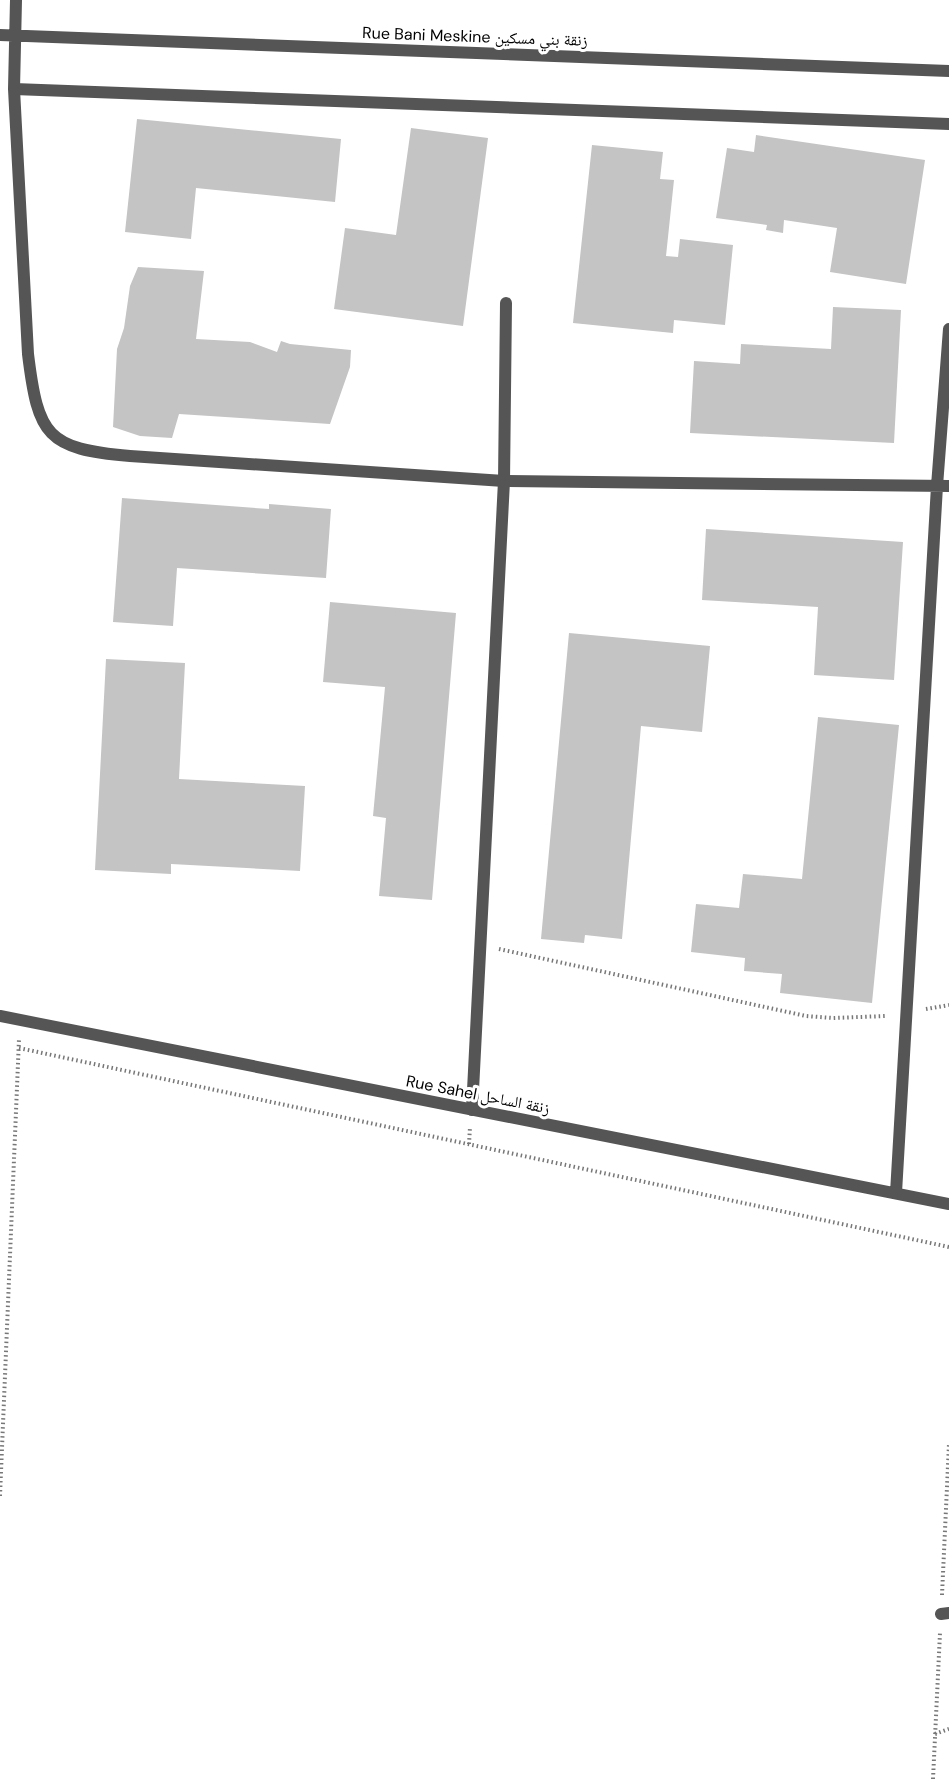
<svg xmlns="http://www.w3.org/2000/svg" width="949" height="1779" font-family="'DM Sans','Noto Naskh Arabic',sans-serif">
	<style>
		.building { fill: #c4c4c4 }
		.lines { fill: none; stroke-linecap: round; stroke-linejoin: round }
		.path { stroke: #777; stroke-width: 4; stroke-dasharray: 1.5 3; stroke-linecap: butt }
		.service { stroke: #555; stroke-width: 12 }
		.minor { stroke: #555; stroke-width: 12 }
		.labels { text-anchor: middle; stroke-width: 6; stroke-linejoin: round; paint-order: stroke }
		.street-label { font-size: 16px; fill: #000; stroke: #fff }
	</style>
	<rect width="100%" height="100%" fill="#fff"/>
	<path class="building" d="M137,119L341,139L335,202L196,188L191,239L125,232Z
		M411,128L488,138L463,326L334,309L345,228L396,235Z
		M756,135L925,160L906,284L830,272L837,228L784,220L783,233L766,230L767,225L716,218L727,148L754,152Z
		M592,145L663,152L660,179L674,180L666,256L678,257L680,239L733,245L725,325L674,320L673,333L573,323Z
		M138,267L204,271L196,339L250,342L277,352L281,341L290,344L351,350L350,367L330,424L179,414L172,438L140,436L113,427L117,349L124,328L130,286Z
		M833,307L901,310L894,443L690,433L694,361L740,364L741,344L831,349Z
		M122,498L269,509V504L331,509L326,578L177,568L173,626L113,622Z
		M706,529L903,542L894,680L814,675L818,607L702,600Z
		M330,602L456,613L432,900L379,896L386,818L373,816L385,687L323,682Z
		M569,633L710,646L702,732L641,726L622,939L585,935L584,943L541,939Z
		M106,659L185,663L179,779L305,786L300,871L171,864V874L95,870Z
		M818,717L899,725L872,1003L780,993L782,974L744,971L745,958L691,952L696,904L739,908L743,874L802,879Z"/>
	<g class="lines">
		<path class="path" d="M499,949L806,1016L833,1018L886,1016
			M926,1009L949,1005
			M19,1048L949,1247
			M469,1144L470,1127
			M0,1496L19,1039
			M942,1595L949,1444
			M935,1734L949,1729
			M933,1779L940,1633"/>
		<path class="service" d="M472,1110L504,481L506,303
			M941,1614L949,1613"/>
		<path class="minor" d="M16,0L14,89L28,354C38,436 47,449 130,456L504,481L949,486
			M0,35L949,71
			M14,89L949,124
			M0,1016L949,1204
			M896,1193L937,486L949,329"/>
	</g>
	<g class="labels">
		<g class="street-label">
			<text transform="translate(475 36) rotate(2)" y="6">Rue Bani Meskine زنقة بني مسكين</text>
			<text transform="translate(478 1094) rotate(11)" y="6">Rue Sahel زنقة الساحل</text>
		</g>
	</g>
</svg>
